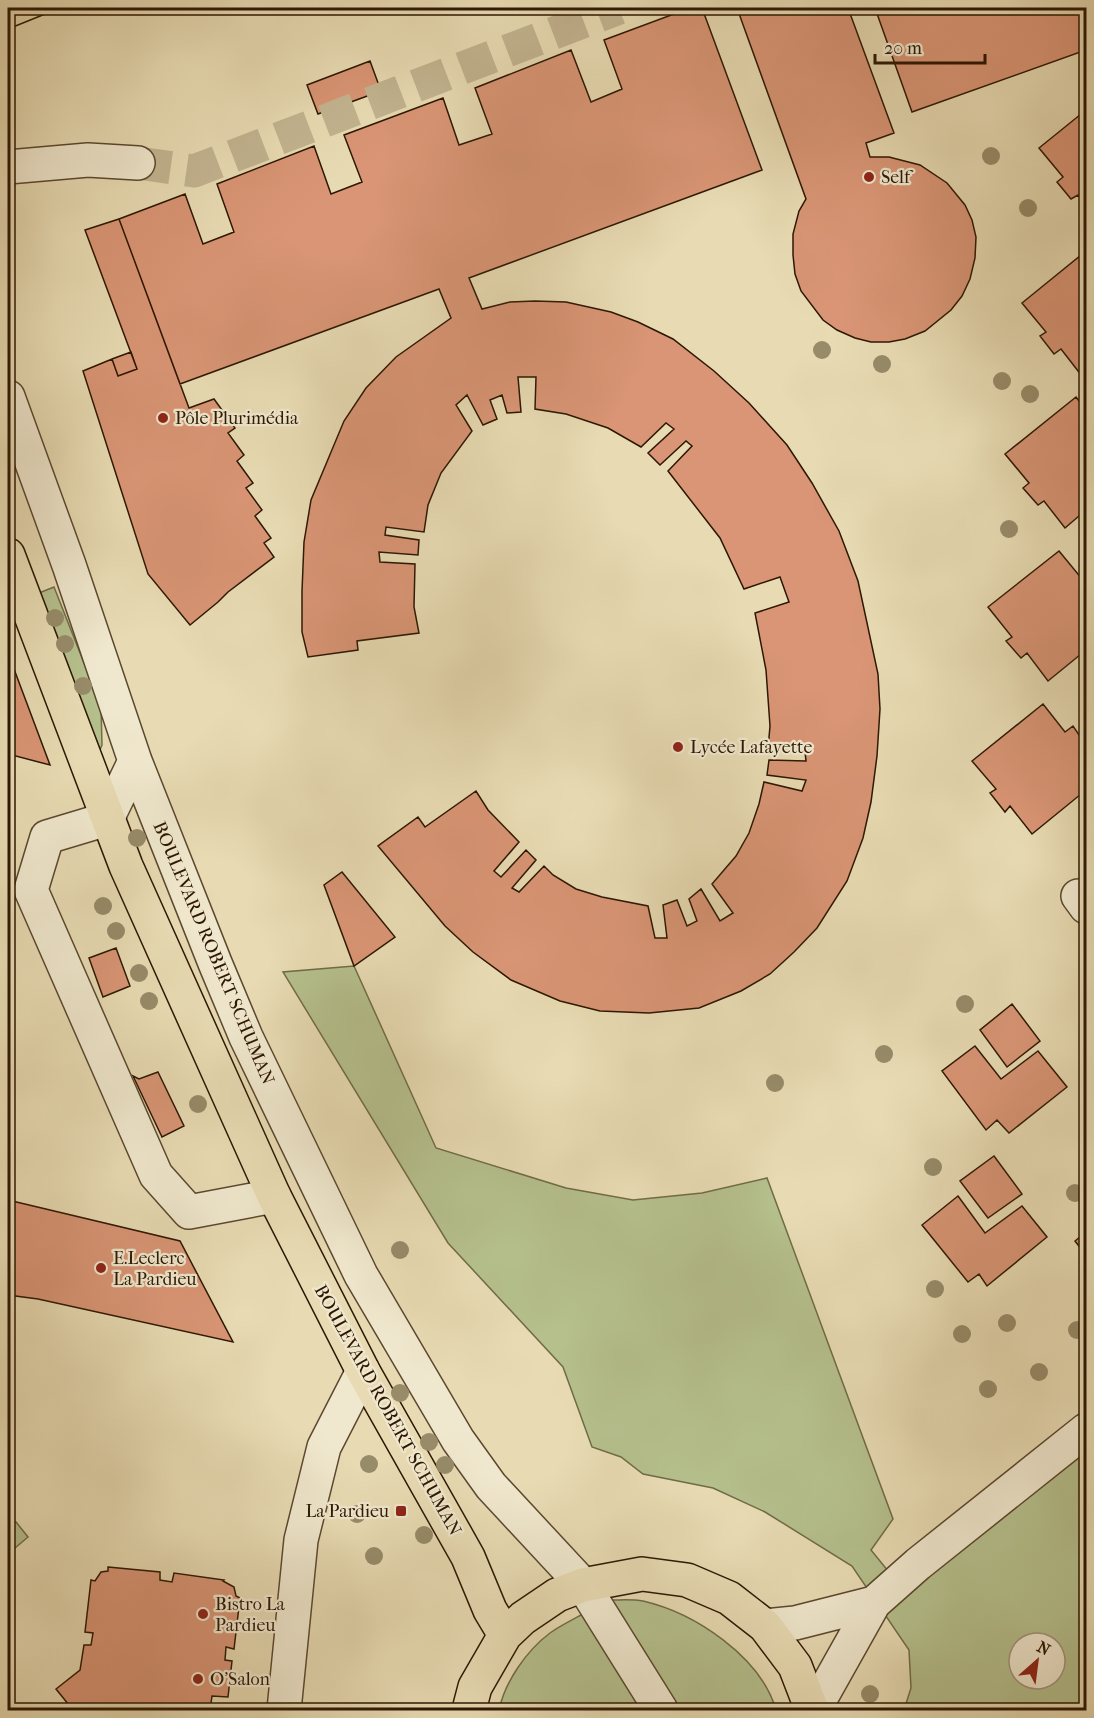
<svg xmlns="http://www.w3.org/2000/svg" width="1094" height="1718" font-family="'IM FELL French Canon',serif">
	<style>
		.green { fill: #b5c08d; stroke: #706c48; stroke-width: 1.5; fill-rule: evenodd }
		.building { fill: #d99575; stroke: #2c1703; stroke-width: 1.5 }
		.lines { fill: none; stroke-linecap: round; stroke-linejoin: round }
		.minor-tunnel { stroke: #c2b490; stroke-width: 33; stroke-dasharray: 33 16; stroke-linecap: butt }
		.minor-casing { stroke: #5b482f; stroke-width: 36 }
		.major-casing { stroke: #2c1703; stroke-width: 36 }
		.minor { stroke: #f0e8ce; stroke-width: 33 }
		.major { stroke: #e8dbb3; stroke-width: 33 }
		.tram { stroke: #2c1703; stroke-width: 1.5 }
		.tree { fill: #978b69 }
		.poi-dot { fill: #8f2418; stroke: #f0e8ce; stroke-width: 2 }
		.labels { text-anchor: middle; stroke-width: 4.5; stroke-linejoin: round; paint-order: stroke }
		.poi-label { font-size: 18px; fill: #2c1703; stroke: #f0e8ce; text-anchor: start }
		.street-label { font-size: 18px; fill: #2c1703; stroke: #f0e8ce }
	</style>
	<rect width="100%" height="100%" fill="#e8dbb3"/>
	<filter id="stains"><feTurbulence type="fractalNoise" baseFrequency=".00333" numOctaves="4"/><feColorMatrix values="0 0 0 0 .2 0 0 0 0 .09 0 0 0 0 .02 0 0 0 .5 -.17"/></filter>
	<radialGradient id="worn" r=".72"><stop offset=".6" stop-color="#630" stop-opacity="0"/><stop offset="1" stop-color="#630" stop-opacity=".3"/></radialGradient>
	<path class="green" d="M54,587L101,706L102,745L98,754L34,595Z
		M354,966L436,1148L566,1188L633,1200L702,1193L767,1178L893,1519L871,1550L897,1582L1086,1430V1710H904L911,1688L909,1650L852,1566L765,1512L713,1488L643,1474L621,1457L592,1447L563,1367L448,1243L283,972ZM1019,1643H1055V1679H1019Z
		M8,1520L16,1522L28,1537L8,1554Z
		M611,1600C621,1600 633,1599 643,1601C695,1613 761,1657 776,1710H679Z
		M583,1614L643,1710H499C505,1682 526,1651 550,1633C560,1626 572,1620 583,1614Z"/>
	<path class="building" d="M690,8H702L762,170L469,278L482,309L510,302L535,301L566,302L611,312L638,322L673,339L714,371L749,403L787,445L812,483L839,531L858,581L878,674L880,709L877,756L871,802L863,838L847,881L817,928L794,952L770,974L741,991L699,1008L649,1013L600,1011L560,1001L511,980L473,952L445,926L378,846L418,817L425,827L476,791L488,810L519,842L494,871L501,877L526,850L536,860L512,888L519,892L544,866L553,875L576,889L602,897L648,906L655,938H667L663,905L677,900L687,926L697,921L689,899L701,889L720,921L733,913L712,884L736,856L749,833L759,804L764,782L802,791L806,780L767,775L769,760L806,761L805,752L768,749L770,726L766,670L755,613L789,602L780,577L744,589L720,538L668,471L692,446L686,441L660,465L648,453L674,429L666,423L641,447L608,428L566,414L535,409L536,377H518L521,412L507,413L502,395L490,400L497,419L483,425L467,395L456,405L472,431L441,473L428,505L424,532L386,527L385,535L419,540L418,555L379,552L380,562L415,564L414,607L419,633L357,641L358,650L308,657L302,632V591L304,542L311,500L344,421L366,388L396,357L451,318L439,289L180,384L119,219L185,194L203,244L234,232L217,184L314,146L331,194L362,182L344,135L443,98L459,145L492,134L475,88L571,50L591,102L622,89L604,40Z
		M737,8H848L894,133L866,143L870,157H889L920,165L947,183L965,205L972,220L976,237L975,258L970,279L962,296L951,310L925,331L905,339L889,342H871L855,338L837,330L823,320L801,291L795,274L793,255V234L799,211L806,199Z
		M875,8H1086V50L912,112Z
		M370,61L381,91L318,114L307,85Z
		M1086,110V206L1078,195L1071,199L1057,182L1063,177L1039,148Z
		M119,219L189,408L214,399L235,428L228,433L244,455L237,461L253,483L246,488L262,510L255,516L271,538L264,543L274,557L228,592L218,602L190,625L148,574L83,371L112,359L118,376L137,369L85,230Z
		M1086,251V372L1082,376L1061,349L1054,354L1040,336L1046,332L1022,303Z
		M131,352L137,369L118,376L112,359Z
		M1076,397L1086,410V510L1065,528L1044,501L1038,505L1023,488L1029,483L1005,454Z
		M1059,551L1082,579L1086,575V650L1048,681L1027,653L1021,658L1006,641L1012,637L988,607Z
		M8,653L50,765L8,754Z
		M1043,704L1065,732L1073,726L1086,745L1080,749L1086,757V790L1032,834L1010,806L1005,812L990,793L996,789L972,761Z
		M342,872L395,937L354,966L324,885Z
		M116,948L130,986L103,997L89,958Z
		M1012,1004L1040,1041L1007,1067L980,1030Z
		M975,1046L1001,1079L1038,1051L1067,1087L1009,1133L997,1120L986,1130L942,1071Z
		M158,1072L184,1126L162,1137L133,1076L139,1079Z
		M994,1156L1022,1194L988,1218L960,1181Z
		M958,1196L985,1233L1022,1206L1047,1237L987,1286L979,1274L968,1282L922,1225Z
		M8,1200L180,1241L233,1342L38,1299L8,1295Z
		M1086,1232V1255L1075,1241Z
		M108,1567L160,1572V1580L172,1582L174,1573L224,1580L223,1581L234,1587L236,1596L240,1598L234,1649L226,1647L225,1660L232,1661L228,1697L212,1696L210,1710H73L56,1689L80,1670L84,1645H91L93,1633L85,1632L91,1580L95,1581L101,1572L108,1571Z"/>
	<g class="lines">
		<path class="minor-tunnel" d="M138,163L194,171L619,8"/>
		<g class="minor-casing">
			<path id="minor" d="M8,167L88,160L138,163
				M8,397L69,565L135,761L215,963L246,1037L361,1275L458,1440L491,1486L583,1585L661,1710
				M135,761L107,819L47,837L31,890L156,1175L189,1212L274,1196
				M1078,896L1086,907
				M765,1626L795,1623L874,1603
				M284,1710L301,1540L324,1447L363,1371
				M814,1710L874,1603L918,1564L1086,1430"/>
		</g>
		<g class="major-casing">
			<path id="major" d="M8,555L126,866L274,1196L363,1371L468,1557L490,1610L505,1635
				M469,1710L475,1687L505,1635L523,1618L557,1595L583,1585L642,1574L687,1580L729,1598L765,1626L795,1666L812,1710"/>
		</g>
		<use href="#minor" class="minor"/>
		<use href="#major" class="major"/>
		<path class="tram" d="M8,13L20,8
			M8,29L60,8"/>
	</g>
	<g class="tree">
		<circle cx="991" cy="156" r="9"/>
		<circle cx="1028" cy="208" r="9"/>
		<circle cx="822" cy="350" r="9"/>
		<circle cx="882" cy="364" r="9"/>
		<circle cx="1002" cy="381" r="9"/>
		<circle cx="1030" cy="394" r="9"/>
		<circle cx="1009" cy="529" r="9"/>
		<circle cx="55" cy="618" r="9"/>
		<circle cx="65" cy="644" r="9"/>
		<circle cx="83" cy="686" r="9"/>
		<circle cx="137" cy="838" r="9"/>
		<circle cx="103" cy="906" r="9"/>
		<circle cx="116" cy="931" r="9"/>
		<circle cx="139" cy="973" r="9"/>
		<circle cx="149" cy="1001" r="9"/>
		<circle cx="965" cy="1004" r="9"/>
		<circle cx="884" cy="1054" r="9"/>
		<circle cx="775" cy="1083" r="9"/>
		<circle cx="198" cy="1104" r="9"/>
		<circle cx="933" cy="1167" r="9"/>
		<circle cx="1075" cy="1193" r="9"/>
		<circle cx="400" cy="1250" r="9"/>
		<circle cx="935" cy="1289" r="9"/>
		<circle cx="1007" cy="1323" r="9"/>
		<circle cx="1077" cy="1330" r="9"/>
		<circle cx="962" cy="1334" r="9"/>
		<circle cx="1039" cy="1372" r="9"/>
		<circle cx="988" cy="1389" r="9"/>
		<circle cx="400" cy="1393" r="9"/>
		<circle cx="429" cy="1442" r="9"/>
		<circle cx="369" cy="1464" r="9"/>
		<circle cx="445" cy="1465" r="9"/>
		<circle cx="357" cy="1514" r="9"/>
		<circle cx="424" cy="1535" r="9"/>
		<circle cx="374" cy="1556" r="9"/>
		<circle cx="870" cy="1694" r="9"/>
	</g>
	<g class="poi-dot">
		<circle cx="869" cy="177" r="6"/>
		<circle cx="163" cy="418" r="6"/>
		<circle cx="678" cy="747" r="6"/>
		<circle cx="101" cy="1268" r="6"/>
		<rect x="395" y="1505" width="12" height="12" rx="3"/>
		<circle cx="203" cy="1614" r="6"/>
		<circle cx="198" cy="1679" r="6"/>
	</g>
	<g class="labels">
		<g class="poi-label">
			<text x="881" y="183">Self</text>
			<text x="175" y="424">Pôle Plurimédia</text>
			<text x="690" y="753">Lycée Lafayette</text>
			<text x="113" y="1264">E.Leclerc<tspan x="113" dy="21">La Pardieu</tspan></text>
			<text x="389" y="1517" text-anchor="end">La Pardieu</text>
			<text x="215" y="1610">Bistro La<tspan x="215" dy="21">Pardieu</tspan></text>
			<text x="210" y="1685">O'Salon</text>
		</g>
		<g class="street-label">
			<text transform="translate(214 953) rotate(67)" y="6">BOULEVARD ROBERT SCHUMAN</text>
			<text transform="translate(388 1410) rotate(61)" y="6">BOULEVARD ROBERT SCHUMAN</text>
		</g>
	</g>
	<rect width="1094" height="1718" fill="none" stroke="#e8dbb3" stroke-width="30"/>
	<rect x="9" y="9" width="1076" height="1700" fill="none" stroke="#2c1703" stroke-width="3"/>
	<rect x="15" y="15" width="1064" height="1688" fill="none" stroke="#2c1703" stroke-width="1.5"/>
	<g transform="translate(1037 1661) rotate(28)"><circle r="28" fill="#f0e8ce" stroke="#a2947d" stroke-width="1.5"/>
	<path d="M0-4.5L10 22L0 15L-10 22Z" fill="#8f2418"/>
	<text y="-9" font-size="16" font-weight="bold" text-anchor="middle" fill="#2c1703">N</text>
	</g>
	<path d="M875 54v9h110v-9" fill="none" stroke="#2c1703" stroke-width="3"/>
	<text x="884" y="54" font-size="18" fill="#2c1703" stroke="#f0e8ce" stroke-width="4.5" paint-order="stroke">20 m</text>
	<rect width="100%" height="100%" filter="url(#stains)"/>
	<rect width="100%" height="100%" fill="url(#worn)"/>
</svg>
